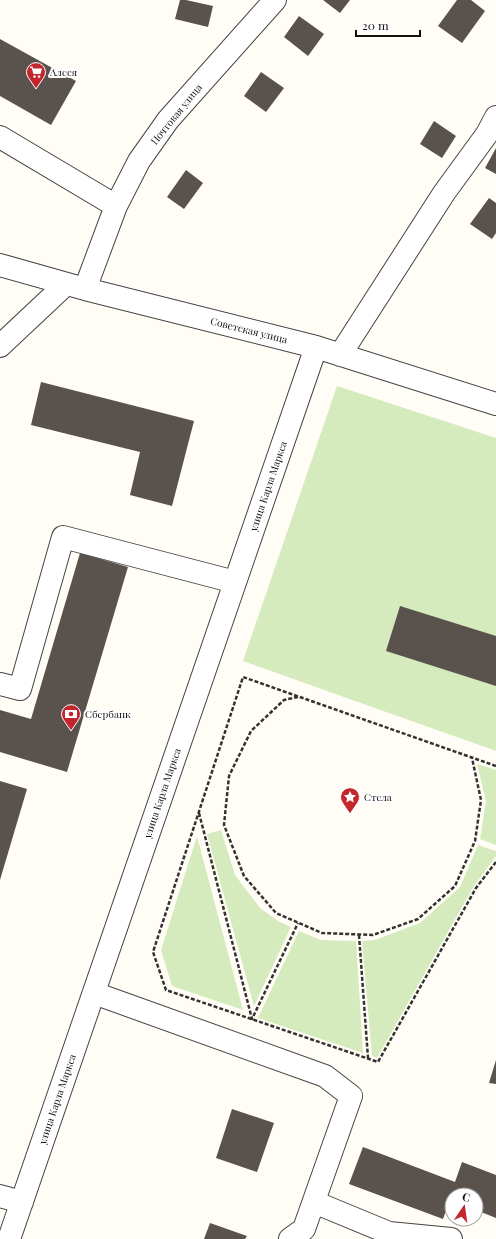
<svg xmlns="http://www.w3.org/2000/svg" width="496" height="1239" font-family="'Playfair Display',serif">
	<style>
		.green { fill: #d5ebbd }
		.building { fill: #5a524d }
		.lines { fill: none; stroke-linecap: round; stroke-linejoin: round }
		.minor-casing { stroke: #444; stroke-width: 24 }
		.path { stroke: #333; stroke-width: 2.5; stroke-dasharray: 4 2; stroke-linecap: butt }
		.minor { stroke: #fff; stroke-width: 22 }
		.labels { text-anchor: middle; stroke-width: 4; stroke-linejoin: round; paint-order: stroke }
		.poi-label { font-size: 10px; fill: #111; stroke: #fff; text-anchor: start }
		.street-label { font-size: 10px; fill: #111; stroke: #fff }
	</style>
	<rect width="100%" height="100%" fill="#fffdf5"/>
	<path class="green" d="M337,386L496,438V751L243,661Z
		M477,764L496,770V845L480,839L486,801Z
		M221,830L235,875L260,908L278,921L291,927L254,1006L207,834Z
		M197,836L243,1010L172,986L161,950Z
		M478,845L496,851V856L474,886L377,1058L372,1056L362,941L375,940L420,923L460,887Z
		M299,931L321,940L356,941L363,1053L258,1018Z"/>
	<path class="building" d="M180,0H186L213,6L208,27L175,19Z
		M323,0H350L340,13Z
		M457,0H471L485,11L462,43L438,26Z
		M299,16L324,34L308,56L284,37Z
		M0,39L76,81L51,125L0,96Z
		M261,72L284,88L266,112L244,96Z
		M434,121L456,136L442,158L420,144Z
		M496,148V174L485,168Z
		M186,170L203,183L184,209L167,197Z
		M489,198L496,203V233L492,239L470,224Z
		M41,382L194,421L172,506L130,495L140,452L31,425Z
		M80,553L128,567L67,772L0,752V710L31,719Z
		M400,606L496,636V686L386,651Z
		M0,781L27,789L0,880Z
		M496,1060V1084L489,1083Z
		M232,1109L274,1123L257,1172L216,1158Z
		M363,1147L455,1182L462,1162L496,1175V1218L476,1210V1195H452V1201L450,1200L443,1219L349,1184Z
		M210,1223L247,1236L245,1239H204Z"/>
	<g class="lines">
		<g class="minor-casing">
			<path id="minor" d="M0,137L116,206
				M0,265L85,289L316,347L496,404
				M85,289L116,206L139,161L168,120L275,0
				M0,346L66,284
				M340,355L444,193L487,134L496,117
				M0,684L20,689L63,537L235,582
				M94,993L325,1076L351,1096L304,1229L290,1239
				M0,1196L22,1202
				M314,1202L389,1233L451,1239
				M9,1239L316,347"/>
		</g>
		<path class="path" d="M298,697L284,700L251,731L229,776L224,825L244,876L276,913L322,933L373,935L418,919L455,886L475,841L481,800L472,758
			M496,766L243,677L153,952L166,990L378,1062L476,888L496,862
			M199,813L252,1019L298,923
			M359,935L368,1058"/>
		<use href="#minor" class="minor"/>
	</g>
	<defs>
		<g id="supermarket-pin" transform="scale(1)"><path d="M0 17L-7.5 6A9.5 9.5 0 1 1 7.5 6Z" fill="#c4262e" stroke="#fff"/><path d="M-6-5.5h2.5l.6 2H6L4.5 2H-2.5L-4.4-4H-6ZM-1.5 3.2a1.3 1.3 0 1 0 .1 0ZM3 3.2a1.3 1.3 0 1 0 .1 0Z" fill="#fff"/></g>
		<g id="bank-pin" transform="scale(1)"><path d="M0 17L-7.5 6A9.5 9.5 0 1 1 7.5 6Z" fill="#c4262e" stroke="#fff"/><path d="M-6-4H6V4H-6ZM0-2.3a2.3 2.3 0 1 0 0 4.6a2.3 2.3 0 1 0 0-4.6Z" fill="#fff"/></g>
		<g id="sight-pin" transform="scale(1)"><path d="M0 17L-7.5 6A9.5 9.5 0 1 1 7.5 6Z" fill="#c4262e" stroke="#fff"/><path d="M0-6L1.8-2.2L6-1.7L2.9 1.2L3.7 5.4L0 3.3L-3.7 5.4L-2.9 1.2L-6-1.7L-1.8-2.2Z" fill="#fff"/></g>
	</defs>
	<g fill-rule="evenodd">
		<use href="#supermarket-pin" x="36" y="72"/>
		<use href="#bank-pin" x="71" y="714"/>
		<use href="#sight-pin" x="350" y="797"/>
	</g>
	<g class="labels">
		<g class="poi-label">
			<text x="50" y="76">Алеся</text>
			<text x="85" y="718">Сбербанк</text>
			<text x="364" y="801">Стела</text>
		</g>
		<g class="street-label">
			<text transform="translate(176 114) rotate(-51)" y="4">Почтовая улица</text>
			<text transform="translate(249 330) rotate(14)" y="4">Советская улица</text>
			<text transform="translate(268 486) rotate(-71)" y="4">улица Карла Маркса</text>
			<text transform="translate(162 793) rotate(-71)" y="4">улица Карла Маркса</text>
			<text transform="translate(57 1099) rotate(-71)" y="4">улица Карла Маркса</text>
		</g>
	</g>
	<g transform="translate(464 1207) rotate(13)"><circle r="19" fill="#ffffff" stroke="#a0a0a0"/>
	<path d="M0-3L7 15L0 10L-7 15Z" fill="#c4262e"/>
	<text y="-6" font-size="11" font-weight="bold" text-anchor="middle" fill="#111111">С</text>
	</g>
	<path d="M356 30v6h64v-6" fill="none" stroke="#111111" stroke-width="2"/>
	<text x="362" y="30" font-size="12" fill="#111111" stroke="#ffffff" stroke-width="3" paint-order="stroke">20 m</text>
</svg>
